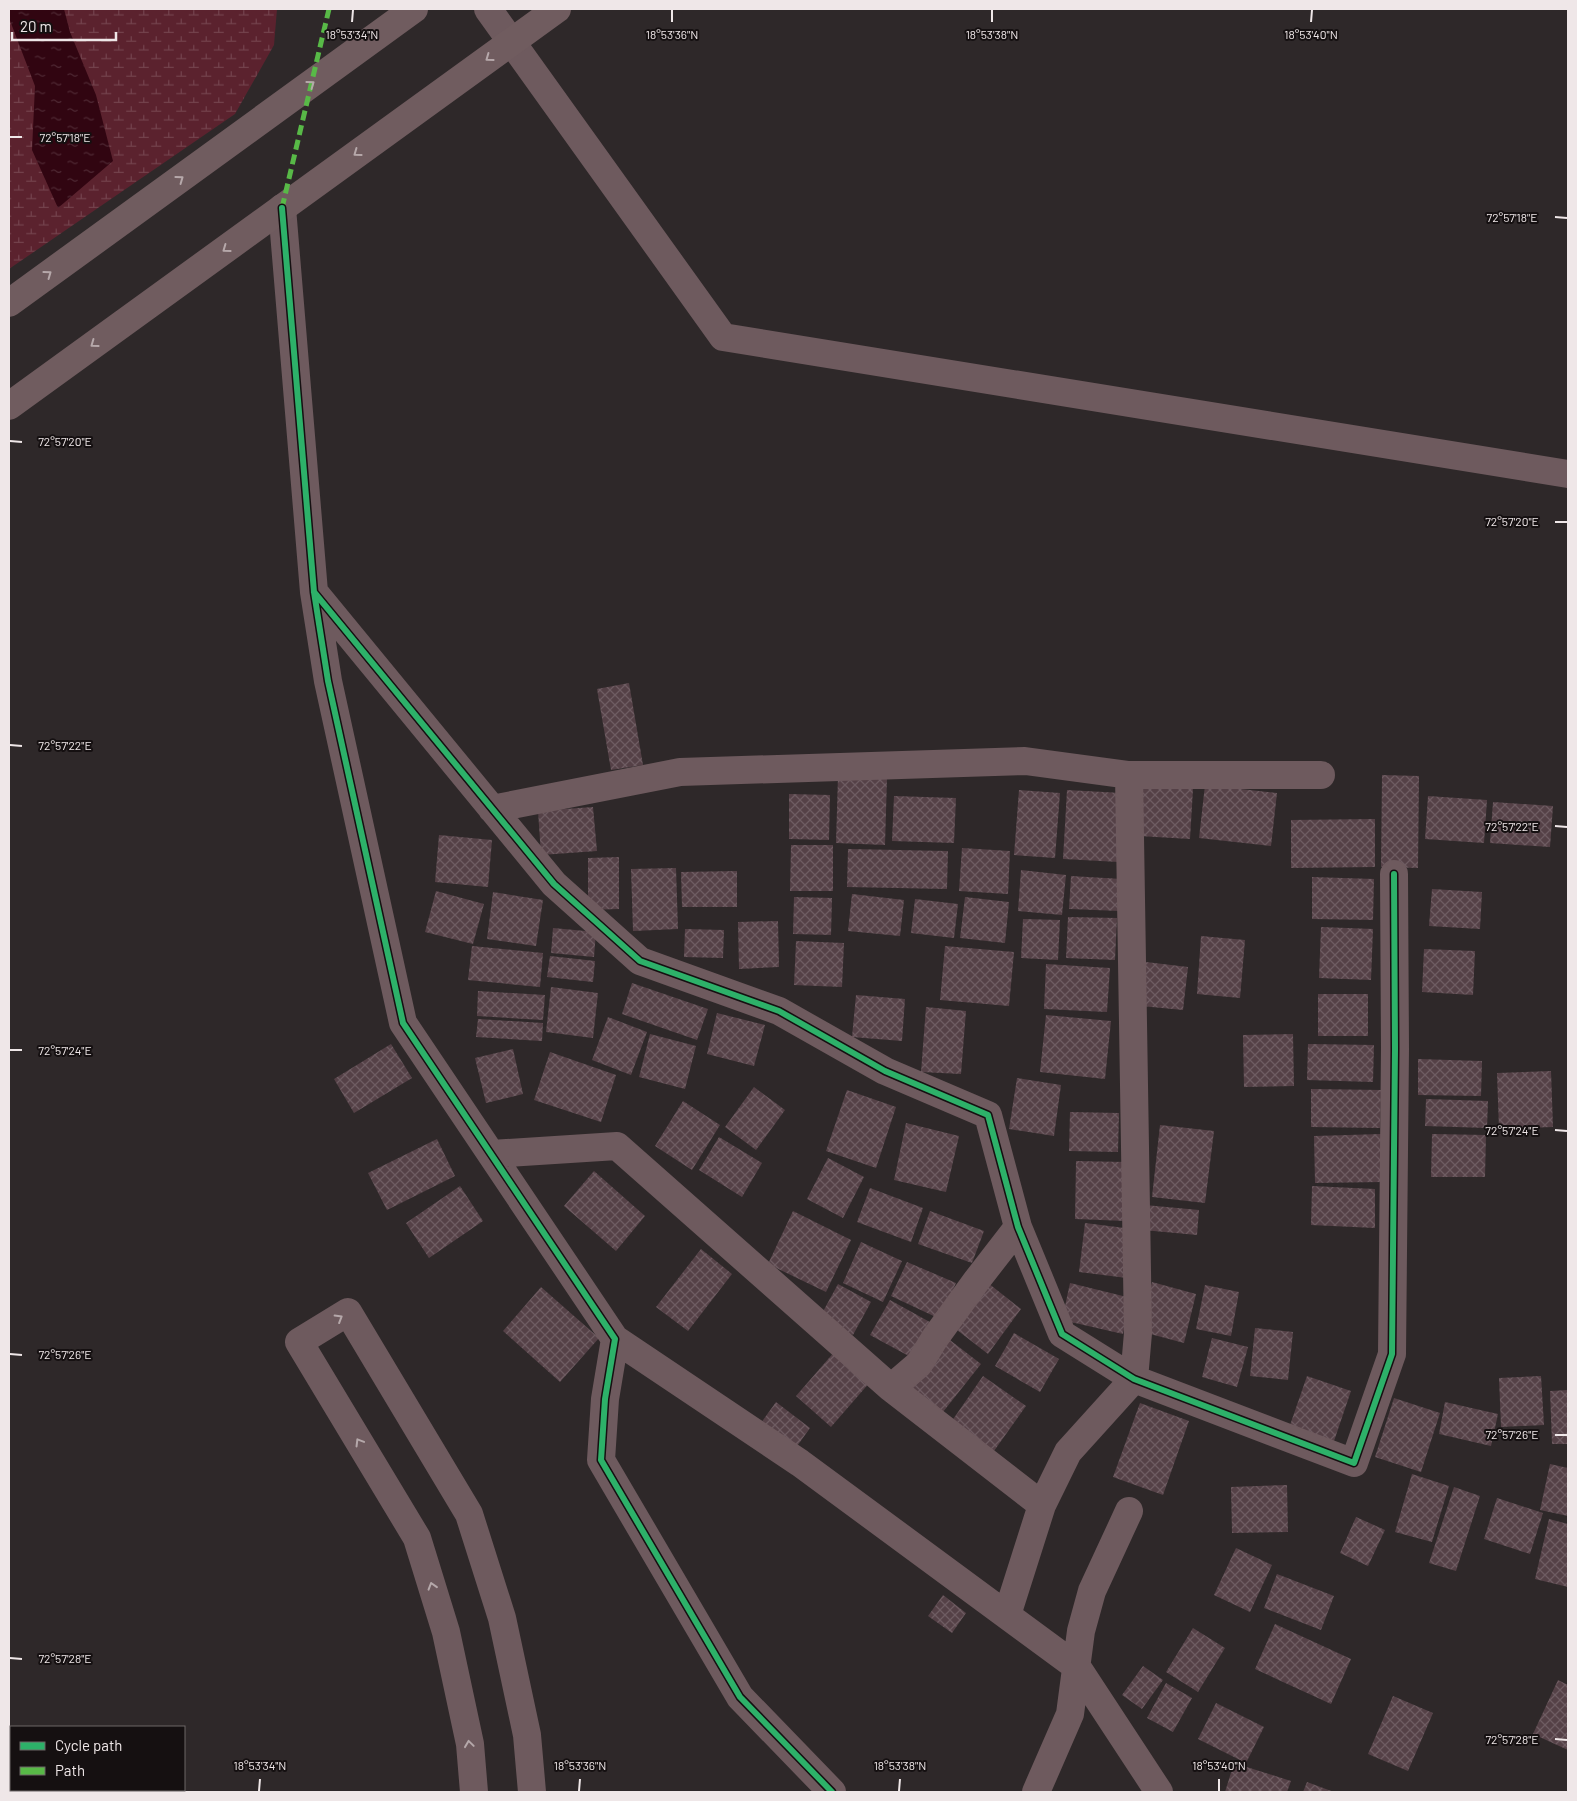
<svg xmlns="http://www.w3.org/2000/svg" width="1577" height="1801" font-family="Barlow,sans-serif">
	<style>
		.wetland { fill: url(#wetland-marsh) }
		.water { fill: url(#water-ripples) }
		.building { fill: url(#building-cross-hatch) }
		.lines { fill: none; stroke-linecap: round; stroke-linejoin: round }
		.street { stroke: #6e5a5e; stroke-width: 28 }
		.secondary { stroke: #705c5f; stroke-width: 28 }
		.quiet { stroke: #58b947; stroke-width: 5; stroke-dasharray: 10 5; stroke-linecap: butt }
		.cycleway-casing { stroke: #151011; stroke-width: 9 }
		.cycleway { stroke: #2db169; stroke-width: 6 }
		.oneway { stroke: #b6a8aa }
		.oneway2 { stroke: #b5a8aa }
		.ticks { fill: none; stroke: #efe7e8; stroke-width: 2 }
		.ticks-label { font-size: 12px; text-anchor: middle; fill: #efe7e8; stroke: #151011; stroke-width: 4; stroke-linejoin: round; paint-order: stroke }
	</style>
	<defs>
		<pattern id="wetland-marsh" width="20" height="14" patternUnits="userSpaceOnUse" patternTransform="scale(1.25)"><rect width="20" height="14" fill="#5b222e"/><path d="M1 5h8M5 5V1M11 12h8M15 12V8" fill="none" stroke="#73424c"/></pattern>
		<pattern id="water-ripples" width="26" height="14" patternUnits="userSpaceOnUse" patternTransform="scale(1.25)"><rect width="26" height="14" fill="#310511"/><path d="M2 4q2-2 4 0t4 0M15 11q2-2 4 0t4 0" fill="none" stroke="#4f2934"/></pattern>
		<pattern id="building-cross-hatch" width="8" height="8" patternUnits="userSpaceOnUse" patternTransform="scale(1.25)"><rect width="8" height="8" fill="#554147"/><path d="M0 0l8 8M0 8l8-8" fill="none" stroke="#6e5c62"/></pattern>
	</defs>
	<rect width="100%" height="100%" fill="#2e2829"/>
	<path class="wetland" d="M9,9H277L274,45L235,114L9,269Z"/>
	<path class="water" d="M9,9H64L70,32L96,95L113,161L58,208L32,150L35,86L9,18Z"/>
	<path class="building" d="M629,683L643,765L611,770L597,689Z
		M1382,775L1419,776L1418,868L1381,867Z
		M838,776L887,778L885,845L836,843Z
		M1205,785L1277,793L1271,846L1199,838Z
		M1142,786L1193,789L1190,839L1139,836Z
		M1019,790L1060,793L1055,858L1014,855Z
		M1067,790L1122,793L1119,862L1063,859Z
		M789,794L830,795L829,840L789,839Z
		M894,796L956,798L954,843L892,841Z
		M1428,796L1487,800L1484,843L1425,839Z
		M1493,802L1553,806L1550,847L1490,843Z
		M593,807L597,851L541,855L538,811Z
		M1375,819V867L1291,868V820Z
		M439,835L492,840L488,887L435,882Z
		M791,845H833V891H790Z
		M962,848L1010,851L1008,894L959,891Z
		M848,849L948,851L947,889L847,887Z
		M619,857V909L588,910V858Z
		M676,868L678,929L633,931L631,869Z
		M1021,870L1066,875L1062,915L1018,911Z
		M737,871V907H682L681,872Z
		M1071,876L1122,879L1120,911L1069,909Z
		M1312,877L1374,879L1373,920L1312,919Z
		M1432,889L1482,892L1480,929L1429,926Z
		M436,891L484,904L473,944L425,932Z
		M493,892L543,900L536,946L487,939Z
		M852,894L904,900L900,936L848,931Z
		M794,897L832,898L831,935L793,934Z
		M965,897L1009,902L1005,943L960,938Z
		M915,899L958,904L954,938L911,933Z
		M1068,917L1117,918L1115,960L1066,958Z
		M1023,919L1060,920L1058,960L1021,958Z
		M778,921L779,967L739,969L738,922Z
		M1321,927L1373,929L1371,980L1319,978Z
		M553,928L596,932L594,957L551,953Z
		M685,929L724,930L723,958L684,957Z
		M1201,936L1245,940L1240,998L1197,994Z
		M796,941L844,943L842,987L794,985Z
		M472,946L543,953L540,987L468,980Z
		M945,946L1014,952L1009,1006L940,1000Z
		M1424,949L1475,951L1473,995L1422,992Z
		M550,956L595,961L593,982L547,977Z
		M1146,962L1188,967L1183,1010L1141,1006Z
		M1046,964L1110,968L1107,1012L1044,1009Z
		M632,983L708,1009L697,1040L622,1014Z
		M551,987L598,993L593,1038L546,1032Z
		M478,991L545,995L543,1020L477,1016Z
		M1318,994H1368V1036H1318Z
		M856,995L905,999L902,1041L852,1037Z
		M926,1007L966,1011L961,1074L921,1072Z
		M717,1013L765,1025L754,1066L707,1054Z
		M1046,1015L1111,1021L1105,1079L1040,1072Z
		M608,1017L647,1032L631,1075L592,1060Z
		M478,1019L543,1023L542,1041L476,1037Z
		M650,1034L696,1046L685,1089L639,1077Z
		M1293,1034L1294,1086L1244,1087L1243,1035Z
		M391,1044L412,1078L354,1113L334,1079Z
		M1308,1044L1374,1045L1373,1082L1307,1080Z
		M513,1049L523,1094L486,1103L475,1058Z
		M550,1052L616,1075L601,1122L534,1100Z
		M1418,1059L1482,1061L1481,1096L1418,1095Z
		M1551,1071L1553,1127L1499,1129L1497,1073Z
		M1017,1078L1061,1085L1054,1136L1009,1129Z
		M754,1087L785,1110L756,1150L725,1127Z
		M1311,1089L1381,1090L1380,1128L1311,1127Z
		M847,1090L896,1107L876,1168L826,1151Z
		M1426,1099L1488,1101L1487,1128L1425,1126Z
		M683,1101L720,1125L692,1170L655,1146Z
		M1070,1112L1119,1113L1118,1152L1069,1151Z
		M906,1123L959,1136L946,1192L894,1180Z
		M1160,1125L1214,1131L1205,1203L1152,1197Z
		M1381,1134L1382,1182L1315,1183L1314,1136Z
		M1432,1134L1486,1135L1485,1177H1431Z
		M719,1137L762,1163L742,1197L699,1170Z
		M437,1139L455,1176L387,1210L368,1173Z
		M828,1158L864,1177L843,1218L807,1199Z
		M1076,1161L1126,1162V1221L1075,1219Z
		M594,1171L645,1216L616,1251L564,1206Z
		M460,1186L483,1221L429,1258L406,1223Z
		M1312,1186L1375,1189V1228L1311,1225Z
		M870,1188L923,1208L911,1242L857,1222Z
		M1145,1205L1199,1210L1197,1235L1143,1230Z
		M793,1211L851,1240L826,1292L768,1264Z
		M930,1211L984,1231L972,1263L918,1244Z
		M1085,1223L1133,1229L1127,1278L1079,1272Z
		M861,1242L902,1261L883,1302L843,1283Z
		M701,1249L732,1274L688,1331L656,1307Z
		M907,1262L956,1283L940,1319L891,1296Z
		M983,1279L1021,1309L988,1354L948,1323Z
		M1152,1282L1196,1294L1184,1343L1139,1331Z
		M1070,1283L1131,1298L1123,1334L1062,1320Z
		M838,1284L871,1302L853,1335L820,1317Z
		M1205,1285L1239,1292L1231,1336L1196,1329Z
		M541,1287L599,1338L560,1382L503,1331Z
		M890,1300L937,1326L918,1361L870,1335Z
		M1255,1328L1293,1332L1288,1380L1250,1376Z
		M1014,1333L1059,1359L1040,1392L995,1366Z
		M946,1337L981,1364L939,1417L905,1389Z
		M1212,1338L1248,1347L1237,1387L1202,1377Z
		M836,1350L871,1381L831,1427L796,1396Z
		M983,1376L1026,1406L989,1458L947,1428Z
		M1307,1376L1351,1391L1333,1444L1289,1428Z
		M1541,1376L1544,1425L1501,1427L1499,1378Z
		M1568,1390V1444H1552L1550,1391Z
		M1394,1398L1440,1413L1421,1472L1375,1457Z
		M776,1402L810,1428L795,1449L761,1423Z
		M1445,1402L1498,1414L1491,1446L1439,1434Z
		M1140,1403L1189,1421L1163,1495L1113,1477Z
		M1550,1464L1568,1468V1516L1540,1510Z
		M1412,1474L1449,1486L1432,1542L1395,1532Z
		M1287,1485L1288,1532L1232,1533L1231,1487Z
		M1454,1487L1480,1496L1456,1571L1429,1563Z
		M1497,1498L1543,1513L1530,1554L1484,1539Z
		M1356,1517L1385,1530L1368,1566L1340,1553Z
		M1549,1519L1568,1524V1587L1535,1579Z
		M1236,1548L1272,1565L1250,1612L1214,1595Z
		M1277,1574L1334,1596L1321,1630L1264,1608Z
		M943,1595L966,1613L952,1633L928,1616Z
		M1275,1624L1351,1659L1331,1704L1255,1669Z
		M1193,1628L1225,1648L1198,1692L1166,1672Z
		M1143,1666L1163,1680L1142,1709L1122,1695Z
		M1558,1680L1568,1685V1750L1533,1734Z
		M1166,1683L1192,1698L1173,1732L1147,1718Z
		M1393,1696L1433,1713L1408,1771L1368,1754Z
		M1216,1703L1264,1727L1246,1763L1198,1739Z
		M1234,1763L1291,1781L1287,1792H1225Z
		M1307,1782L1334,1792H1303Z"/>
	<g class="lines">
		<path class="street" d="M488,9L723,337L1568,474
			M282,208L314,592L328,681L403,1023L615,1339L605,1399L601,1460L740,1697L832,1792
			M314,592L554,884L640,961L779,1011L885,1071L988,1115L1018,1227L1062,1334L1134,1379L1354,1463L1392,1354L1395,1049L1394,874
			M492,809L680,772L1025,761L1129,775H1321
			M491,1154L617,1146L891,1388L1042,1505L1007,1615
			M615,1339L800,1463L1077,1667L1159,1792
			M891,1388L919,1364L935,1338L977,1280L1018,1227
			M1042,1505L1068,1452L1134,1379L1138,1333L1129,775
			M474,1792L470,1744L446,1632L417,1538L299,1342L348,1312L469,1514L502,1618L527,1735L532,1792
			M1036,1792L1070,1714L1081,1631L1092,1591L1129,1511"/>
		<path class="secondary" d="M9,303L414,9
			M9,406L557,9"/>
		<path class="quiet" d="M282,208L329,9"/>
		<g class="cycleway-casing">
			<path id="cycleway" d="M282,208L314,592L328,681L403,1023L615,1339L605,1399L601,1460L740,1697L832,1792
				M314,592L554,884L640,961L779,1011L885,1071L988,1115L1018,1227L1062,1334L1134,1379L1354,1463L1392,1354L1395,1049L1394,874"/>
		</g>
		<use href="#cycleway" class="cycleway"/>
	</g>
	<defs><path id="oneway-chevron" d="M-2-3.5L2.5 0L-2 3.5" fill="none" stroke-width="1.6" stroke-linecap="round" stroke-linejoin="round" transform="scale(1.25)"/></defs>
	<g class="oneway">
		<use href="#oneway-chevron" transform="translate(489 58) rotate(144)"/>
		<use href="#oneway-chevron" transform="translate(311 84) rotate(-36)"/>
		<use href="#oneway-chevron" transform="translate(357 153) rotate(144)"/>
		<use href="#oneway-chevron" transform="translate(180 179) rotate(-36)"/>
		<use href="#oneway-chevron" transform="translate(226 249) rotate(144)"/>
		<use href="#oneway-chevron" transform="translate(48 274) rotate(-36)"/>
		<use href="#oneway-chevron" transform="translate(94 344) rotate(144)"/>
	</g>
	<g class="oneway2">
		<use href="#oneway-chevron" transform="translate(339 1318) rotate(-31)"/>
		<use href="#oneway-chevron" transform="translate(359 1442) rotate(-121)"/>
		<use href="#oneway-chevron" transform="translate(432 1586) rotate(-107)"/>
		<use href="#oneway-chevron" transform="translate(469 1744) rotate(-98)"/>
	</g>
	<path class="ticks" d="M352,22L353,10M672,22V10M992,22V10M1311,22L1312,10M10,137H22M1555,217L1567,218M10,441L22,442M1555,522H1567M10,745L22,746M1555,826L1567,827M10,1050H22M1555,1130L1567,1131M10,1354L22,1355M1555,1435H1567M10,1658L22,1659M1555,1739L1567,1740M259,1791L260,1779M579,1791L580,1779M899,1791L900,1779M1219,1791V1779"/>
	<g class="ticks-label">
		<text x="352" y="39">18°53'34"N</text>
		<text x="672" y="39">18°53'36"N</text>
		<text x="992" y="39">18°53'38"N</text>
		<text x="1311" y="39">18°53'40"N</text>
		<text x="65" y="142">72°57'18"E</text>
		<text x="1512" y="222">72°57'18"E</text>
		<text x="65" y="446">72°57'20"E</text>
		<text x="1512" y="526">72°57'20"E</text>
		<text x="65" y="750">72°57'22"E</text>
		<text x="1512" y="831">72°57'22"E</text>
		<text x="65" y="1055">72°57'24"E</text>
		<text x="1512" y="1135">72°57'24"E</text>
		<text x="65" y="1359">72°57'26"E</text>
		<text x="1512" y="1439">72°57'26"E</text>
		<text x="65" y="1663">72°57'28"E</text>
		<text x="1512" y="1744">72°57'28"E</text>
		<text x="260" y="1770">18°53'34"N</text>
		<text x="580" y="1770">18°53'36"N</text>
		<text x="900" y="1770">18°53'38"N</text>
		<text x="1219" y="1770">18°53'40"N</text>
	</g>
	<rect width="1577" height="1801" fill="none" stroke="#efe7e8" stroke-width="20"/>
	<rect x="10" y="1726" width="175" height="65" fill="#151011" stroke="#6c6667"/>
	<rect x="20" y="1742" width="25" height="8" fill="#2db169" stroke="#6c6667"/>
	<text x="55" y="1751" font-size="15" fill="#efe7e8">Cycle path</text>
	<rect x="20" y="1767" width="25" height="8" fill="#58b947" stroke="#6c6667"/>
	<text x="55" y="1776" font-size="15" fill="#efe7e8">Path</text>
	<path d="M12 32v8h104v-8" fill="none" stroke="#efe7e8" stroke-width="2.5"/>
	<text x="20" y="32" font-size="15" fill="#efe7e8" stroke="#151011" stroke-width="4" paint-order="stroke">20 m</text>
</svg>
